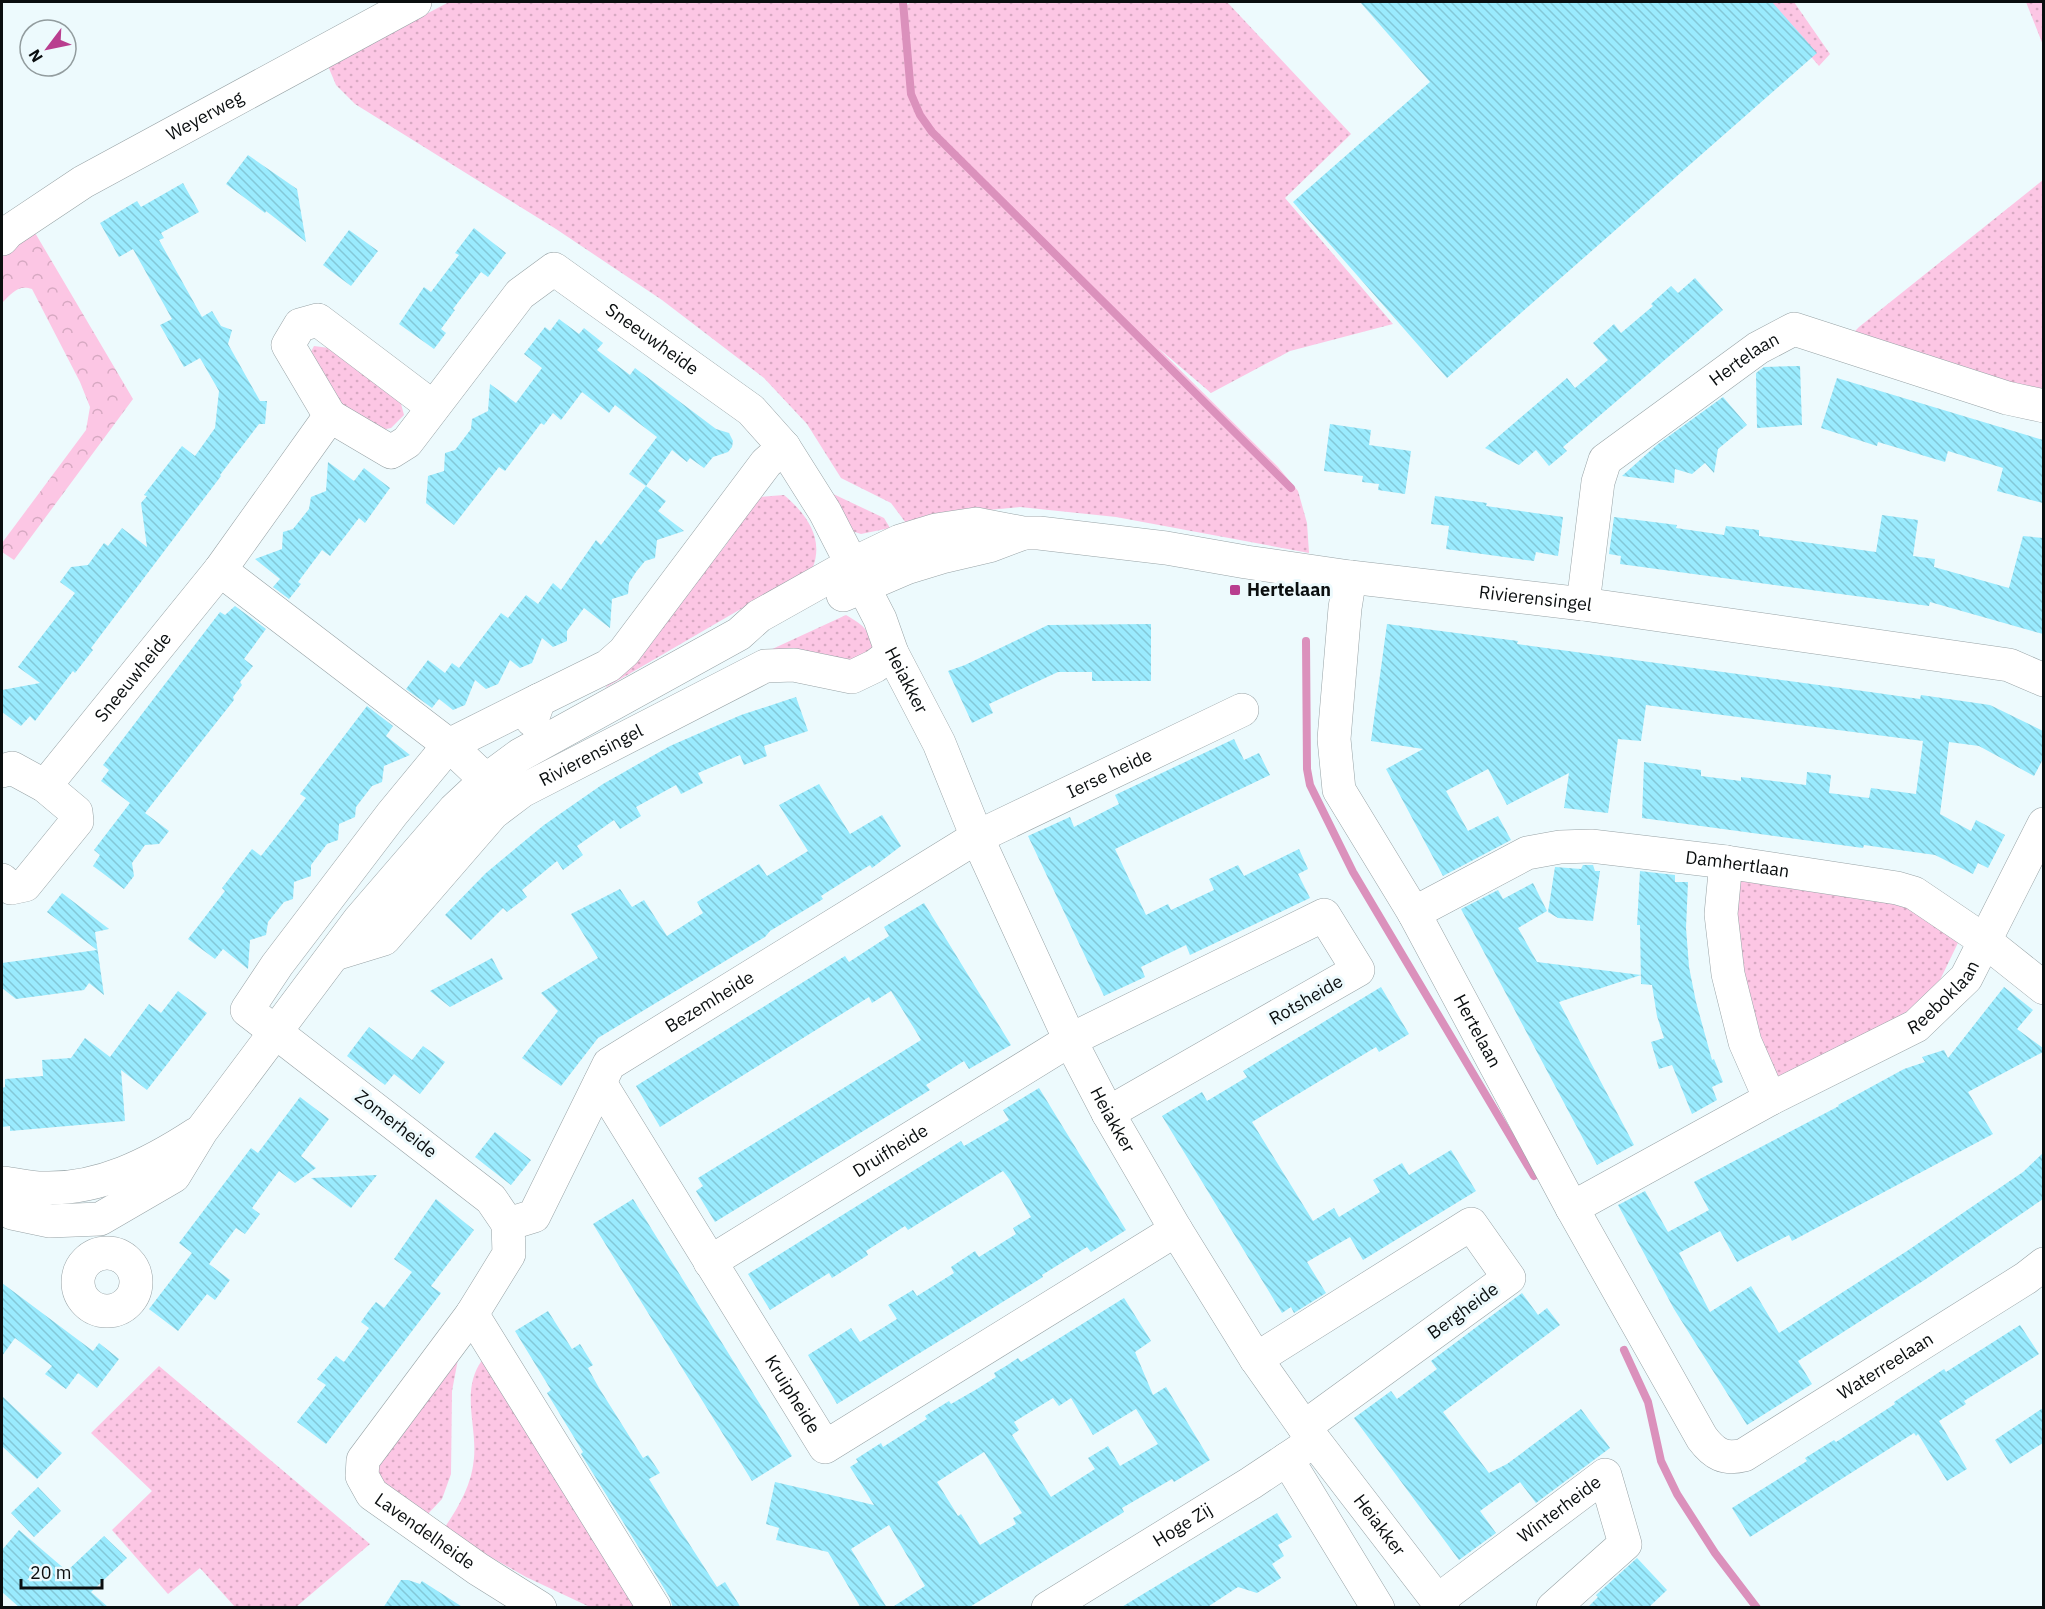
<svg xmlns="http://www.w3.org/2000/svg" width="2045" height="1609" font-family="'IBM Plex Sans',sans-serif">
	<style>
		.grass { fill: url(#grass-dots) }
		.forest { fill: url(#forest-crowns) }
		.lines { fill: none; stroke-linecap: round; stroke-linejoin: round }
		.stream { stroke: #db91bc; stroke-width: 8 }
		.building { fill: url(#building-back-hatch); fill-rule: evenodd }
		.minor-casing { stroke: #98a3a6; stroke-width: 34 }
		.minor { stroke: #fff; stroke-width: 33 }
		.poi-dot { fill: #b93e8f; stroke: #edfafd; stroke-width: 2 }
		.labels { text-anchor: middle; stroke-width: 6; stroke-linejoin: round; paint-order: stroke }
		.street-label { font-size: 18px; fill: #0a0e0f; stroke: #edfafd }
		.poi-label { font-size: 18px; font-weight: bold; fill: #0a0e0f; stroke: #edfafd; text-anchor: start }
	</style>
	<defs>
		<pattern id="grass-dots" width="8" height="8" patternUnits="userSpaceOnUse" patternTransform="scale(1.5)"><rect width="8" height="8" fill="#fcc6e4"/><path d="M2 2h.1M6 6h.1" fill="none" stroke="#d7a9c2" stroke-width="1.8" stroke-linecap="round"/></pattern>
		<pattern id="forest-crowns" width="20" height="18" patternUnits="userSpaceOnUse" patternTransform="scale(1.5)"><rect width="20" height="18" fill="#fcc6e4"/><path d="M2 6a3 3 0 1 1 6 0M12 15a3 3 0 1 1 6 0" fill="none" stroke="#d7a9c2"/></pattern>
		<pattern id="building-back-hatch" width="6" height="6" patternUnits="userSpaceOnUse" patternTransform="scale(1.5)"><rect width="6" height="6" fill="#9aebfe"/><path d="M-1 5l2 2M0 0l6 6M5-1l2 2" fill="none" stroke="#83c8d8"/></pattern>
	</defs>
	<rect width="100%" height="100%" fill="#edfafd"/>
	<path class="grass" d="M449,2H901L903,8L911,2H1227L1351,134L1285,198L1393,324L1290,351L1211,393L1157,347L1278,467L1298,491L1307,523L1309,553L1116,517L1020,507L947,514L906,523L891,503L841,478L807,424L764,378L662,300L556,229L355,104L336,85L328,66Z
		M1764,2H1794L1830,54L1819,66Z
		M2026,2H2043V45Z
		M2043,180V394L1850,336L1859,327Z
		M314,346L329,348L400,400L404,415L391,428L376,431L329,394L307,359Z
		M829,492L884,518L890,528L861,534L852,531Z
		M784,495C806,514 824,537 813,567L605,688L726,545L742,518L760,497Z
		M846,615C865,626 871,631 873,653L868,658L840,660L768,651Z
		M1735,874L1970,918L1940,980L1926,996L1910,1010L1768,1087L1738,976Z
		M459,1354L452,1391L451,1474L442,1499L425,1517L376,1482L375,1465Z
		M483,1359L640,1607H590L526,1577L443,1530C458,1508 472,1485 474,1458C477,1424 460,1389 483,1359Z
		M159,1366L370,1544L296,1607H235L200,1568L168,1594L112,1530L152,1491L91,1433Z"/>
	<path class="forest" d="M31,226L133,399L14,560L2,552V543L86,430L90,407L80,382L32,289C18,284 11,294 2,303V254Z"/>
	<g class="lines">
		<path class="stream" d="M903,2L911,94L920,115L932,132L1291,488
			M1306,641L1307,769L1310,785L1353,872L1534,1176
			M1624,1350L1648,1402L1661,1461L1677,1494L1715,1553L1757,1608"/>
	</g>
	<path class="building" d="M1360,2H1772L1817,53L1447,378L1293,202L1430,82Z
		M248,155L297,189L306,242L266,211L265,213L226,184Z
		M183,183L199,212L161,233L164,238L159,240L202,317L212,311L221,326L232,330L228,344L260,401H267L265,424H259L220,475L221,476L91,648L93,650L75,673L73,671L35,721L30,716L21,726L2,712V690L40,683L18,667L75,593L60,582L71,567L88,565L104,543L108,546L122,528L147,547L141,503L147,496L144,495L182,446L195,456L215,428L219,391L200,358L184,367L160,325L172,319L133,249L119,257L100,223L137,201L141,207Z
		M474,228L506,253L488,277L481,272L453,309L455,310L441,329L446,333L434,349L399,324L424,287L431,292L459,255L455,253Z
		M349,230L378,251L351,286L323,265Z
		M1695,278L1723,310L1563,447L1567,451L1549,466L1536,450L1519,465L1485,448L1567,378L1575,388L1608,360L1593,343L1614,324L1621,333L1653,306L1651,304L1671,286L1678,293Z
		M559,319L579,334L584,328L603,343L597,350L630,375L635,368L716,429L729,433L733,441L732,447L728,452L713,457L704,468L690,458L687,462L672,450L646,486L629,474L657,437L615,405L609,413L582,392L561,420L553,413L544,425L541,423L505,471L499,467L454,525L426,503L428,476L444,471L445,453L455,450L471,429L472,419L488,411L490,384L516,403L542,368L524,354L545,327L550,331Z
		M1800,366L1802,425L1757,428L1756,373L1764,367Z
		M1837,378L2043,440V503L1997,491L2003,468L1948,451L1945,462L1878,442L1877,446L1821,428Z
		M1723,397L1747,425L1718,449L1714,473L1705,463L1692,474L1675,469L1674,483L1622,476L1658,444Z
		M1330,424L1371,430L1369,445L1411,451L1405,494L1378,490L1379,484L1362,482L1363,476L1324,471Z
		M328,462L354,481L364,468L390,488L365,523L359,518L330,556L322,550L298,582L301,584L289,599L273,587L280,579L255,559L282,549L283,532L293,529L309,509L311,497L326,491Z
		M646,486L666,501L658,511L684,531L657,540L655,558L645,561L636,572L629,583L628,594L612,599L610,628L584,608L567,631V641L553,647L542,638L532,663L520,668L510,660L498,684L486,689L475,680L465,705L453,710L439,699L432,708L406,689L428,660L445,673L452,663L459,668L501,613L508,618L526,595L538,604L553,583L561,590L596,540L601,545Z
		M1435,496L1487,503L1486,506L1563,517L1558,556L1536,552L1534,561L1446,549L1449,526L1431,524Z
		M1882,515L1918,520L1913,556L1935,559L1934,567L2009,588L2023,536L2043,538V634L1930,602L1929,606L1620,564L1621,556L1609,554L1614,517L1677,525L1676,528L1724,535L1726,526L1759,530V536L1876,552Z
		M235,606L266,629L244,659L253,666L240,682L242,685L233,697L234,700L145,813L169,831L159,844L145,845L132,863L134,876L124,889L93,866L100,855L94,850L130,803L101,781L109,770L103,765L220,612L225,615Z
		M1151,624V681H1092V672H1058L989,704L993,713L972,723L948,671L965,665L1048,625Z
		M1387,624L1518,641L1517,644L1863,691L1920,699L1921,695L1990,705L2043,731V759L2034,776L1979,746L1949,742L1940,814L1971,831L1976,820L2005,835L1988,868L1978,863L1973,874L1935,855L1864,845L1863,848L1642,818L1644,762L1701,770V776L1741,781V777L1806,785L1807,772L1831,775L1829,793L1869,798L1871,788L1916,794L1923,741L1646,705L1641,741L1618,739L1608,813L1564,808L1569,773L1507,805L1488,769L1446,791L1468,831L1498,816L1511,840L1443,876L1386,769L1423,749L1371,741Z
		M796,697L808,731L764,746L767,756L744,765L740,755L698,773L703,783L681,794L676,785L636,807L641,816L620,829L614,820L577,846L583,855L563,870L557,861L522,890L527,897L507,912L503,908L471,940L445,915L486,873L516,848L544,825L603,784L670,746L741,715Z
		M367,706L393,726L386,736L410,755L384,766L382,782L372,786L356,807L355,817L339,824L338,840L327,844L311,865V876L294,882L293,899L284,902L268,922L266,935L250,940L248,969L223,949L215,959L188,939L225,891L222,888L252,849L261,856L283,828L306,798L300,794Z
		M1234,739L1244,760L1259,753L1270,775L1115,849L1146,915L1168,904L1171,910L1214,890L1209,879L1238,865L1244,876L1299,849L1308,869L1298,874L1310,898L1190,955L1186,945L1141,967L1145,977L1104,996L1028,836L1070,817L1074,827L1119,804L1115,795Z
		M819,784L850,834L882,815L901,846L872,868L870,865L821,896L823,899L770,931L765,937L598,1038L561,1086L522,1058L558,1011L541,993L598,958L571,914L620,889L632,907L644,900L667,936L703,913L697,902L759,864L767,876L808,851L779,805Z
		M1583,865H1593L1595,871H1600L1593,921L1558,918L1548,912L1555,867L1581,869Z
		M1640,871L1675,875V882H1688L1686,928L1689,967L1696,1002L1712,1060L1714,1059L1723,1082L1712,1087L1717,1100L1692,1114L1672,1065L1659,1069L1651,1042L1664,1038L1657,1016L1652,985L1641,984L1640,925H1637Z
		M1533,883L1547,911L1518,928L1537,962L1641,975L1559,1002L1634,1145L1597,1165L1461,909L1498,890L1503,899Z
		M62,893L109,929L95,932L104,995L89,983L84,990L16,999L2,988V963L97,950L47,912Z
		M924,903L1011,1045L969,1069L964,1061L926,1085L930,1090L715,1222L696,1191L703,1186L698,1178L921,1040L915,1030L891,991L872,1003L869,997L660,1127L636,1086L845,956L849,962L889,936L884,927Z
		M492,958L503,979L450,1007L430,991Z
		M1381,987L1409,1034L1379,1052L1376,1047L1252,1122L1313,1221L1334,1208L1339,1217L1380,1192L1373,1180L1402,1163L1409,1175L1451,1150L1476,1191L1363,1260L1350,1237L1307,1262L1326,1293L1294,1313L1291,1307L1282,1313L1162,1116L1202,1092L1207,1101L1247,1077L1243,1071Z
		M2004,987L2033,1010L2017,1029L2043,1048V1052L1968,1092L1993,1134L1792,1241L1789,1235L1737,1262L1720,1231L1679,1253L1710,1312L1751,1286L1779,1333L1907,1251L2023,1172L2043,1153V1199L1926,1279L1798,1361L1812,1384L1747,1425L1674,1309L1618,1205L1645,1191L1668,1232L1709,1210L1694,1182L1839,1106L1838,1105L1904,1069L1925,1062L1922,1057L1944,1050L1948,1058Z
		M178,991L207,1013L147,1090L121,1070L125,1121L10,1131V1126L2,1127V1088L5,1087V1079L43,1076L42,1060L71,1058L85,1038L110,1057L149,1004L161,1013Z
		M369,1027L412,1060L423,1046L445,1062L420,1094L394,1074L385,1085L347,1056Z
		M1039,1088L1126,1230L1091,1252L1087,1247L1042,1275L1043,1277L837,1404L808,1355L851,1328L860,1342L897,1319L888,1305L913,1290L917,1296L954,1273L951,1267L975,1251L979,1257L1016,1234L1013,1228L1031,1217L1010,1180L1003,1171L908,1230L905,1226L866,1251L868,1255L832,1278L829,1273L770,1310L748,1274L961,1141L964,1146L1009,1120L1003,1110Z
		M300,1097L329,1119L301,1156L316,1168L295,1183L279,1171L252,1208L260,1214L245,1234L236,1228L209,1264L230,1280L215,1300L207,1294L178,1331L149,1309L192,1253L179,1243L251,1148L258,1153Z
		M495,1132L531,1160L511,1185L475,1157Z
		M377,1175L351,1208L311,1178Z
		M436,1199L474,1230L431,1286L441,1293L326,1444L297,1422L326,1385L317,1379L336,1356L344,1362L369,1328L361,1322L368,1312L376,1302L384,1308L412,1272L394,1259Z
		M633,1199L792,1456L752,1481L593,1224Z
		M2,1283L93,1351L99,1343L119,1359L97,1388L78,1373L66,1389L45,1374L52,1366L15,1338L2,1356Z
		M1522,1293L1538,1315L1547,1308L1560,1325L1443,1412L1489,1473L1507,1464L1581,1409L1610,1448L1536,1503L1520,1482L1480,1511L1496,1533L1459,1560L1354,1418L1391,1391L1397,1399L1437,1369L1431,1361Z
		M1124,1298L1151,1341L1135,1352L1153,1395L1166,1387L1210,1460L1174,1482L1172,1479L1122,1508L1124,1512L968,1608H891L925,1586L889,1525L851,1549L887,1608H861L828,1552L776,1540L779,1528L766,1524L775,1482L874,1505L850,1467L858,1462L856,1459L881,1443L883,1447L927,1419L925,1416L949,1401L951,1404L977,1389L996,1377L994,1373L1006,1366L1018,1358L1021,1362ZM1053,1398L1059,1406L1071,1398L1093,1435L1136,1409L1158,1444L1120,1466L1108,1446L1088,1458L1095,1469L1051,1497L1012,1435L1019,1430L1014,1422ZM984,1452L1022,1513L1013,1518L1016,1524L980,1545L961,1514L958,1516L937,1482Z
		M548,1311L572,1349L580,1344L593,1365L588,1368L599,1388L643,1458L648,1455L660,1473L649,1479L679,1528L717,1587L725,1582L741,1608H673L670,1598L581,1454L583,1452L547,1393L551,1390L515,1331Z
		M2020,1325L2039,1354L1964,1401L1966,1404L1939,1421L1967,1469L1947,1481L1918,1434L1916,1436L1914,1433L1750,1537L1732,1508L1807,1461L1805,1458L1834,1440L1836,1442L1895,1404L1894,1402L1944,1369L1946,1372Z
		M2,1396L62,1453L37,1479L2,1446Z
		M2043,1408V1443L2010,1464L1995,1440Z
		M38,1487L61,1511L34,1537L11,1513Z
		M1277,1513L1292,1537L1278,1545L1284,1556L1272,1564L1281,1578L1257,1593L1238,1587L1206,1608H1120Z
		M19,1530L67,1571L104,1536L127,1558L91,1592L109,1608H20L2,1592V1550Z
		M1637,1558L1667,1590L1648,1608H1587L1598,1597L1596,1595Z
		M401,1580H408L420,1584L422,1581L464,1608H383Z"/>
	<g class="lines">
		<g class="minor-casing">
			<g id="minor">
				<path id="s1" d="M2,239L8,232L83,182L415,2"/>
				<path d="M330,416L288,345L300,325L318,320L433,407"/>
				<path d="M220,570L449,745L486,780"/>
				<path id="s2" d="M1350,577L1345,608L1334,739L1339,790L1414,913L1572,1208L1702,1438C1714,1454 1724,1460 1744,1455L2026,1278L2044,1264"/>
				<path d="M843,595L906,568L942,557L989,546L1021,534"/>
				<path id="s3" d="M1583,604L1598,482L1605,460L1758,348L1794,329L2007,398L2044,406"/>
				<path d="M532,720L539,700L608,666L624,652L766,463L784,447"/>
				<path d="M2,771L12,768L45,786L76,812L77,821L25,885L11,888L2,880"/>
				<path id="s4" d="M45,786L220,570L330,416L391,452L407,442L520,294L554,269L751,410L784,447L825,512L880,619L892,653L939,743L977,837L1070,1040L1108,1113L1176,1230L1256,1359L1304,1427L1443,1608"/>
				<path d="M1726,862L1721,914L1728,974L1745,1042L1770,1099"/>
				<path id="s5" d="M1414,913L1527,853L1560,847L1591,846L1726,862L1897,888L1914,893L1985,941L2044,988"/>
				<path id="s6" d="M335,954L384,939L493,813L522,791L765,666L794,665L852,677L875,666L892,653"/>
				<path id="s7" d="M600,1083L825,1447L1176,1230"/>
				<path d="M2,1183C16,1184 29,1188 43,1188C99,1190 150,1164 196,1134"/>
				<path id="s8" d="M2,1204L12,1213L50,1221L100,1219L174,1176L202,1130L360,919L454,810L486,780L520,755L739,634L759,616L850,565L900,541L936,530L976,524L1023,533H1039L1166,548L1246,562L1350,577L1583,604L2009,665L2044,680"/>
				<path id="s9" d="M1572,1208L1770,1099L1916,1026L1966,978L2044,824"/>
				<path id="s10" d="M508,1224L534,1216L609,1064L977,837L1242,710"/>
				<path d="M508,1224L491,1199L247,1010L277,965L392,814L449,745L539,700"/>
				<path id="s11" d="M508,1224L509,1254L472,1314L363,1460L362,1476L372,1494L478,1569L540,1608"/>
				<circle cx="107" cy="1282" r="29"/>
				<path id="s12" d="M710,1262L1070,1040L1324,915L1358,970L1108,1113"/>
				<path d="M472,1314L654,1608"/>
				<path d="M1256,1359L1471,1224L1509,1278L1304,1427"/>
				<path d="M1287,1459L1378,1608"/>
				<path id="s13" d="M1437,1601L1605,1475L1625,1544L1553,1608"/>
				<path id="s14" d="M1048,1608L1251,1483L1314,1441"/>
			</g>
		</g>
		<use href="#minor" class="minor"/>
	</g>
	<rect class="poi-dot" x="1229" y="584" width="12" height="12" rx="3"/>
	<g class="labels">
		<g class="street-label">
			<text dy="6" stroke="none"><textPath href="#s1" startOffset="238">Weyerweg</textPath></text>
			<text dy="6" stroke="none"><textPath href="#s4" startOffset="906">Sneeuwheide</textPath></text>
			<text dy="6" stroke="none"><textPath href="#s3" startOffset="318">Hertelaan</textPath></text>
			<text dy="6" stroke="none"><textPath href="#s8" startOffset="1815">Rivierensingel</textPath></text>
			<text dy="6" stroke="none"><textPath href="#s4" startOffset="140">Sneeuwheide</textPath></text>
			<text dy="6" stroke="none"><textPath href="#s4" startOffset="1341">Heiakker</textPath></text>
			<text dy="6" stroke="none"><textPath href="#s6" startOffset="332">Rivierensingel</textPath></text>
			<text dy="6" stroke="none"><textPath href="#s10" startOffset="776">Ierse heide</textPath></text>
			<text dy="6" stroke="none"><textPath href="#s5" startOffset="340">Damhertlaan</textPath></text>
			<text dy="6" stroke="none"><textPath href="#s9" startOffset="429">Reeboklaan</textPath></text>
			<text transform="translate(1306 1000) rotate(-30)" y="6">Rotsheide</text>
			<text dy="6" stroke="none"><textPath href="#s10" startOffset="315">Bezemheide</textPath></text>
			<text dy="6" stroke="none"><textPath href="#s2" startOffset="492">Hertelaan</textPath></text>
			<text dy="6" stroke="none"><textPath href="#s4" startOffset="1827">Heiakker</textPath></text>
			<text transform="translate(396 1124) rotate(38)" y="6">Zomerheide</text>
			<text dy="6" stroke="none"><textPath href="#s12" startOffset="212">Druifheide</textPath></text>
			<text transform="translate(1463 1311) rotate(-36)" y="6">Bergheide</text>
			<text dy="6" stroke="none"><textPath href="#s2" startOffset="1173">Waterreelaan</textPath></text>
			<text dy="6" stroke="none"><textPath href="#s7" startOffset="366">Kruipheide</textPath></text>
			<text dy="6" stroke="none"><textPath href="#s13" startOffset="153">Winterheide</textPath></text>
			<text dy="6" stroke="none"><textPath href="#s4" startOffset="2313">Heiakker</textPath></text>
			<text dy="6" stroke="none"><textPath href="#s14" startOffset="158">Hoge Zij</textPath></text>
			<text dy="6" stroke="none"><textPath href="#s11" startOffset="384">Lavendelheide</textPath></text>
		</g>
		<g class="poi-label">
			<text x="1247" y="596">Hertelaan</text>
		</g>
	</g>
	<rect width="2045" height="1609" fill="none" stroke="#0a0e0f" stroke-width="6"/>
	<g transform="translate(48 48) rotate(238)"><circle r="28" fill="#edfafd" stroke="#929c9e" stroke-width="1.5"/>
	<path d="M0-4.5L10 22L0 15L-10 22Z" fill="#b93e8f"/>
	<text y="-9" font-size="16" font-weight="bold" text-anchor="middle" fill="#0a0e0f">N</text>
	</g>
	<path d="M21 1579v9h81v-9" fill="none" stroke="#0a0e0f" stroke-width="3"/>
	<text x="30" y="1579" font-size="18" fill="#0a0e0f" stroke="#edfafd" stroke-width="4.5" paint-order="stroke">20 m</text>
</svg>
